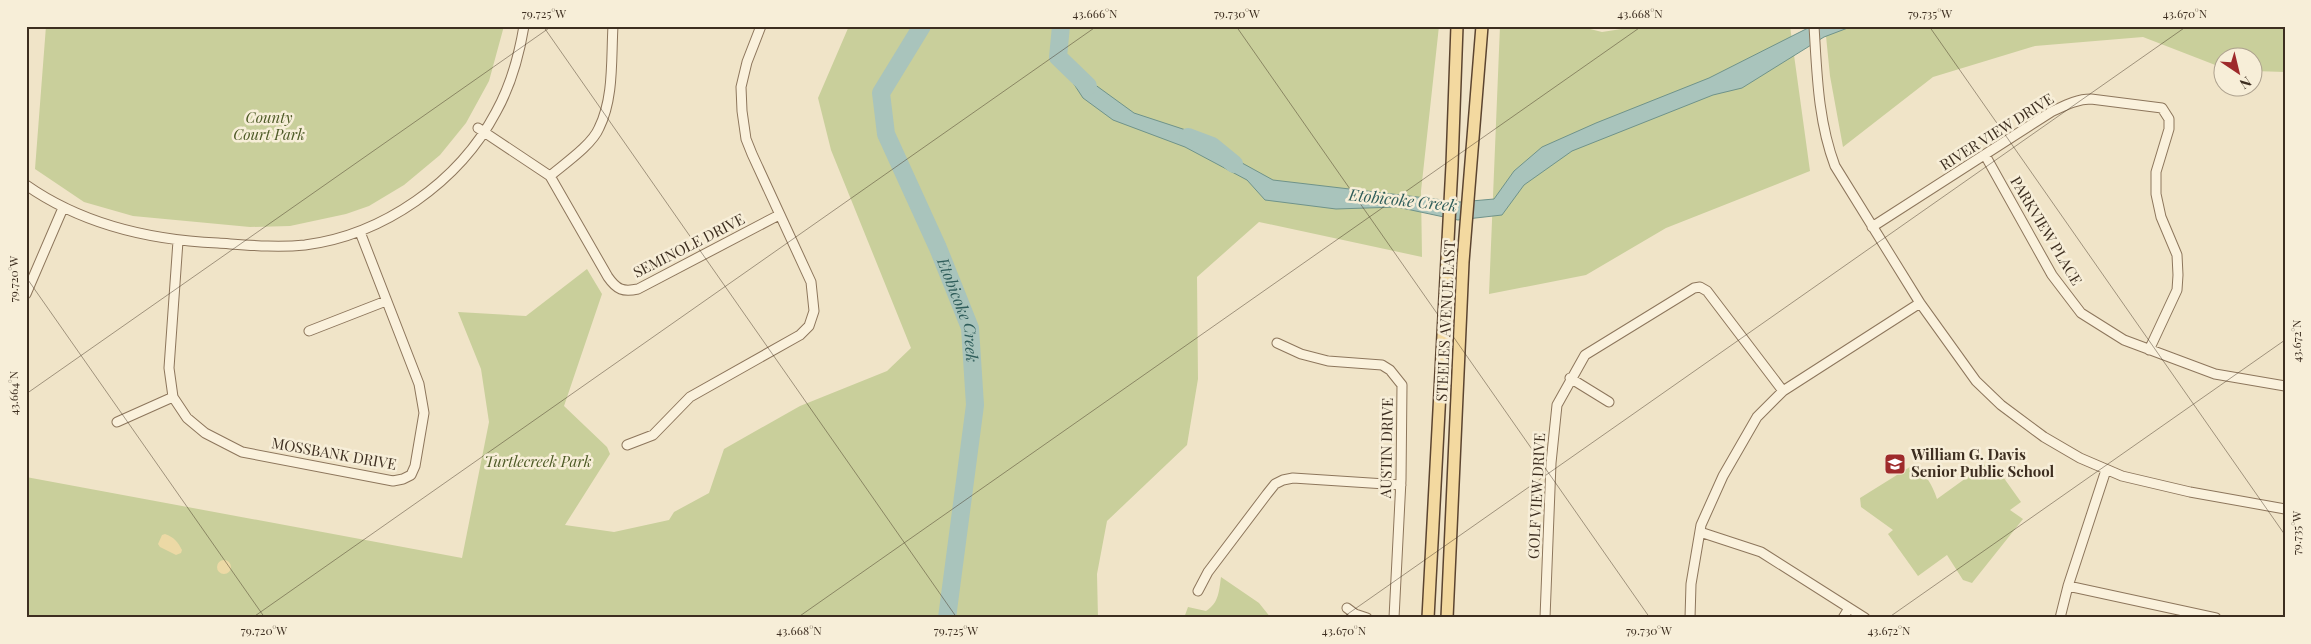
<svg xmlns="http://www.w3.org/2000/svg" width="2311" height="644" font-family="'Playfair Display',serif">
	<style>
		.green { fill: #c9cf9b }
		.sand { fill: #ecd9a5 }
		.water { fill: #a9c4bc; stroke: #6f938a }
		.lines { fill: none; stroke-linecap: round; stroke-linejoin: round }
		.river { stroke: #a9c4bc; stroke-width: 18 }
		.minor-casing { stroke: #8d765c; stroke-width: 11 }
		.major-casing { stroke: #5b4430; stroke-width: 14 }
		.minor { stroke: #faf1dc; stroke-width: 9 }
		.major { stroke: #f3d9a0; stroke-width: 11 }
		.ticks { fill: none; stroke: #3d2e20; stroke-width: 1; stroke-opacity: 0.45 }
		.labels { text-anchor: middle; stroke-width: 5; stroke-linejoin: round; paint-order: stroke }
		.park-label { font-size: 15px; font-style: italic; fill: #4d5a26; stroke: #f7eed8 }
		.street-label { font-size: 15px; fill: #3d2e20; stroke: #f7eed8 }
		.poi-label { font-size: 15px; font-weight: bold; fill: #3d2e20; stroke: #f7eed8; text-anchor: start }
		.water-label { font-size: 16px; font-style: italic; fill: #2f5d5a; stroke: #f7eed8 }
		.neatline { fill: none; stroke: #3d2e20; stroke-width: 2 }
		.ticks-label { font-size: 12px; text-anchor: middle; fill: #3d2e20 }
	</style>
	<rect width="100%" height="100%" fill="#f0e4c8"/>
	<path class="green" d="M46,26H504L489,81L466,123L440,155L404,185L369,206L346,214L290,226L250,227L133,216L84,202L35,169Z
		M849,26H1439L1421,191L1422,257L1259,222L1197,277L1198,379L1187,445L1107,521L1097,574L1098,618H26V477L462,558L489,422L481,369L458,312L526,316L587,269L602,294L564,406L607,447L610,454L565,525L614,532L669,520L674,512L709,493L724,449L800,406L887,371L911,348L831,150L818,98Z
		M1500,26H1578L1602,32L1641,26H1790L1810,171L1666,228L1586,275L1489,294Z
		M1825,26H2285V72L2254,71V58H2224L2223,68L2143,37L2035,46L1933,77L1843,147L1830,76Z
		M1991,460L2021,502L2010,510L2023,519L1972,583L1963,580L1947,555L1918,576L1888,534L1893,530L1861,507L1860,498L1913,465C1926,474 1932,484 1937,499Z
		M1221,577L1259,603L1271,618H1184L1188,607L1206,611C1219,603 1219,591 1221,577Z"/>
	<path class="sand" d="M165,534C174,537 178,542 182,550L181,553L176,555L160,547L158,544L162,535Z
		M217 567a7 7 0 1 1 14 0a7 7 0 1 1-14 0Z"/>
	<path class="water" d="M1812,26H1853L1824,37L1742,88L1713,95L1572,151L1524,185L1502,215L1458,220L1397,207L1336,209L1265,200L1247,180L1185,147L1113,120L1083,98L1066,72L1072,68L1134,113L1198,134L1213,147L1273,180L1460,202L1494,199L1514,171L1542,147L1596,123L1709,78Z"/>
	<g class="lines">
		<g class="river">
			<path id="s1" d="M922,26L881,93L886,134L938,248L970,328L975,405L947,618"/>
			<path d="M1061,26L1058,57L1088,86"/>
			<path d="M1188,137L1212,146L1234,164"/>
		</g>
		<g class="minor-casing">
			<path id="minor" d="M1814,26C1817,74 1818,121 1835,166L1920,303L1976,381L2001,405L2044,437L2080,458L2122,476L2190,492L2285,509
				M478,128L550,176L608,277C617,290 623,292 638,289L779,215
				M1985,155L2052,275L2081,313L2124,340L2215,374L2285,386
				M550,176C564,164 592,145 599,128C614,98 611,59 613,26
				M26,185C83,225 149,240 218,243C247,245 276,248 305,245C383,235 459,182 496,112C511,85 519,56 524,26
				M1872,227L2051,112C2064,106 2076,99 2091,99L2162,108L2169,119V129L2156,172V194L2161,217L2177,255L2178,275L2177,290L2149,350
				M178,241L169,368L173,397L187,418L205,433L242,452L393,481L403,479L411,475L415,466L424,413L419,384L360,232
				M26,294L63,208
				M309,331L386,301
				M1277,343L1301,354L1328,361L1382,365L1390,370L1402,385L1401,480L1394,618
				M1570,378L1609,402
				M117,422L173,397
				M627,445L653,435L690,397L800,335L809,326L814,311L811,282L752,154L746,139L742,111L741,87L747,62L761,26
				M1700,532L1761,552L1865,618
				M2068,586L2216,618
				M1198,591L1208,572L1267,494L1275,484L1283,480L1293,478L1401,485
				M1347,608L1355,614L1367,618
				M1545,618L1551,463L1557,405L1585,355L1694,288L1700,287L1707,291L1783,391
				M1690,618L1691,584L1701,525L1723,476L1757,417L1783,391L1920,303
				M1843,618L1849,608
				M2060,618L2068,586L2106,470"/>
		</g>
		<g class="major-casing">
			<path id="major" d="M1428,618L1452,165L1457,26
				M1447,618L1463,262L1482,26"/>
		</g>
		<use href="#minor" class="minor"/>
		<use href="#major" class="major"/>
	</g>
	<path class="ticks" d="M543,26L957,618M1236,26L1650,618M1929,26L2285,535M26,277L265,618M26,394L552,26M252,618L1097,26M797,618L1642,26M1342,618L2187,26M1888,618L2285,340"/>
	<defs>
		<g id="school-square" transform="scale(1.125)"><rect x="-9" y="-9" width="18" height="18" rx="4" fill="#9e2a2b" stroke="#f7eed8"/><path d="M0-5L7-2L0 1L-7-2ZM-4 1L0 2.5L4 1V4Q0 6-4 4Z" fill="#fff"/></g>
	</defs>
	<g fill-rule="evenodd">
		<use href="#school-square" x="1895" y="464"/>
	</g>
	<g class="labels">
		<g class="park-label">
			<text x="269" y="123">County<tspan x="269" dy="17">Court Park</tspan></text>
			<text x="538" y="467">Turtlecreek Park</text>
		</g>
		<g class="street-label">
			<text transform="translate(1997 132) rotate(-32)" y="5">RIVER VIEW DRIVE</text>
			<text transform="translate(2046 231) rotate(59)" y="5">PARKVIEW PLACE</text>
			<text transform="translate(689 246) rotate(-27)" y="5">SEMINOLE DRIVE</text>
			<text transform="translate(1446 321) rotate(-87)" y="5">STEELES AVENUE EAST</text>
			<text transform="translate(1387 448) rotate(-89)" y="5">AUSTIN DRIVE</text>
			<text transform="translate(334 454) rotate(10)" y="5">MOSSBANK DRIVE</text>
			<text transform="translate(1537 496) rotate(-87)" y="5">GOLF VIEW DRIVE</text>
		</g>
		<g class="poi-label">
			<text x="1911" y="460">William G. Davis<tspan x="1911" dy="17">Senior Public School</tspan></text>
		</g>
		<g class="water-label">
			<text transform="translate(1403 200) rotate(6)" y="6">Etobicoke Creek</text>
			<text dy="6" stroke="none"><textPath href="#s1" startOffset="311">Etobicoke Creek</textPath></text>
		</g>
	</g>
	<rect width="2311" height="644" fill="none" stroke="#f7eed8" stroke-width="55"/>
	<g transform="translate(2238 72) rotate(145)"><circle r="24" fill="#f7eed8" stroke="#ada18e"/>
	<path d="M0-4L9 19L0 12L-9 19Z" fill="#9e2a2b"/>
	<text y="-8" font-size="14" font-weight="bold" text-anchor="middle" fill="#3d2e20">N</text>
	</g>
	<rect x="28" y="28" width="2256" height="588" class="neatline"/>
	<g class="ticks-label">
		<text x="544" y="18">79.725°W</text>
		<text x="1095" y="18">43.666°N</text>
		<text x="1237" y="18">79.730°W</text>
		<text x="1640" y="18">43.668°N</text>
		<text x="1930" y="18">79.735°W</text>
		<text x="2185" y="18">43.670°N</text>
		<text transform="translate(14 279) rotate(-90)" y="4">79.720°W</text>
		<text transform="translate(2297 341) rotate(-90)" y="4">43.672°N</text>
		<text transform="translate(14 393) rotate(-90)" y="4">43.664°N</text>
		<text transform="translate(2297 533) rotate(-90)" y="4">79.735°W</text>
		<text x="264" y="635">79.720°W</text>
		<text x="799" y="635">43.668°N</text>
		<text x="956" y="635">79.725°W</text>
		<text x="1344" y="635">43.670°N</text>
		<text x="1649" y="635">79.730°W</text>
		<text x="1889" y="635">43.672°N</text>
	</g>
</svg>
